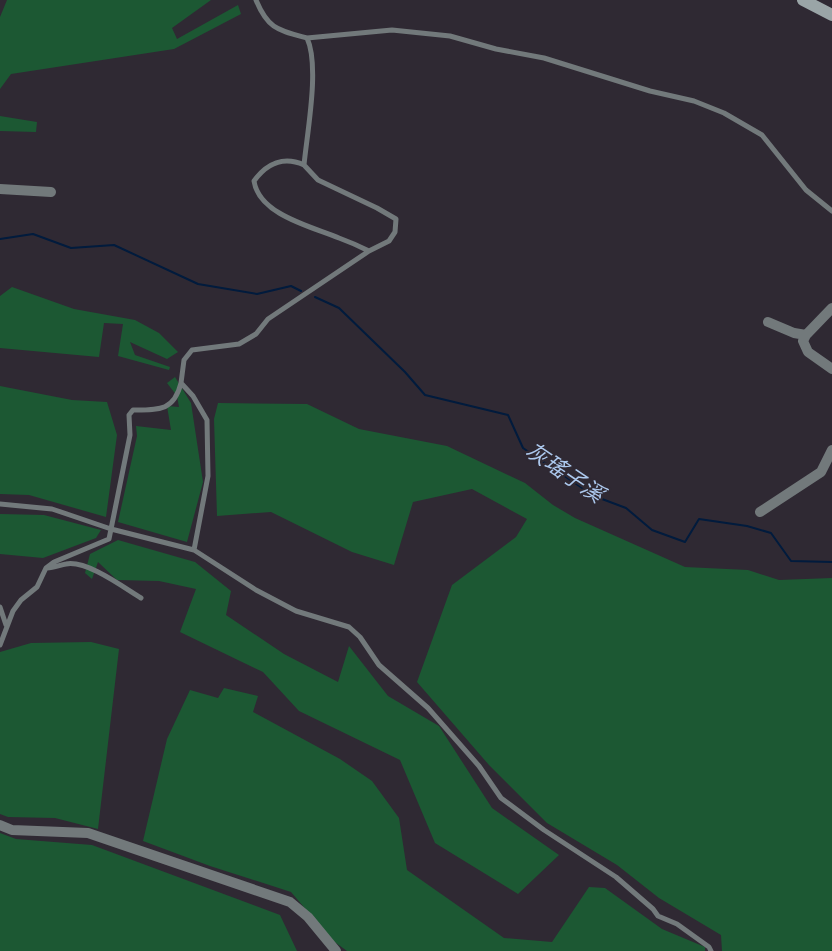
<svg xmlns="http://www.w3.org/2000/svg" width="832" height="951" font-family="Inter,'Noto Sans TC',sans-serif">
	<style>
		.green { fill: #1c5833 }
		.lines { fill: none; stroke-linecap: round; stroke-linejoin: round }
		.stream { stroke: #011b3d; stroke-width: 2 }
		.lane { stroke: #72797b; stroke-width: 5 }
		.street { stroke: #72797b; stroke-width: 10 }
		.secondary { stroke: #9aa5a7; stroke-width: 12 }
		.labels { text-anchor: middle; stroke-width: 4.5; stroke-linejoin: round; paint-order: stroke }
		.water-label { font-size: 22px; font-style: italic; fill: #acc8ed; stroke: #2f2933 }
	</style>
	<rect width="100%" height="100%" fill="#2f2933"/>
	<path class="green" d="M7,0H211L172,28L177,39L238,5L241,14L174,49L11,74L0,89V17Z
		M0,116L37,122L36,132L0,131Z
		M12,287L74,309L135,320L159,333L178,352L167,359L130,342L135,355L170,367L169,370L118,356L123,324L104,323L99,357L0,348V296Z
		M175,377L191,403L203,482L187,542L118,522L137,436L136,426L171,430L167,406L179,407L177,396L167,383Z
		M0,386L72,400L107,402L117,435L106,517L29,495L0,494Z
		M218,403L307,404L359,429L447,446L525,483L553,505L575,518L685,567L748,570L779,580L832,578V951H722L721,935L659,898L617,865L547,823L489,765L417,682L452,585L516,537L527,519L472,489L413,502L394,565L352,552L271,512L217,516L214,419Z
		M0,514L44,515L101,530L96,538L43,558L0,554Z
		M118,540L195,562L231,591L226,615L284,654L338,682L349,646L388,696L439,726L492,808L559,855L518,894L435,843L400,760L299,711L263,672L180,632L196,589L159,581L117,580L98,562L92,579L85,573L90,554Z
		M91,642L119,649L98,829L55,818L8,817L0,814V652L31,643Z
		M224,688L258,696L253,712L340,759L372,781L399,818L407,870L504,938L552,942L589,887L605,888L662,929L705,947V951H347L332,940L291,892L210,866L143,841L167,739L190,690L218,698Z
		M0,833L16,839L92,845L280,915L297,951H0Z"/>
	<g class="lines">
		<path class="stream" d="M0,239L33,234L71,248L114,245L198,284L257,294L291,286L301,291
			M315,297L339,308L405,372L425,395L508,415L523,448L594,496L626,508L652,530L685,542L699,519L747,526L771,533L791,561L832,562"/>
		<path class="lane" d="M256,0C268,29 278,30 307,38C320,66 307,133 304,165L318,180L377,208L396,219L395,232L389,241L369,251L268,319L256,334L239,344L192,350L184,360L181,383L193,396L207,420L208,476L194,550L256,590L296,611L349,627L360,637L379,665L428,708L479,766L501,798L544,830L616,877L653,909L658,916L677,924L709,947L711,951
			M307,38L392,30L450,36L496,49L544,58L650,91L694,101L724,113L762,135L806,190L832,211
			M304,165C284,156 267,163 254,181C259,215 313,227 339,238C350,242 359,246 369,251
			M0,504L52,509L111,529L194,550
			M47,568C54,568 60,565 66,564C87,560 123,587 141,598
			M0,607L6,625
			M0,645L13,611L21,600L37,587L46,568L54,562L109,539L130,435L129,415L133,410C159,410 174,411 181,383"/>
		<path class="street" d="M0,189L51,192
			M832,308L806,335L803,341L808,352L832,369
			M768,322L794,333L806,335
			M760,512L821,472L832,450
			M0,825L12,830L88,833L290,902L308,917L336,951"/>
		<path class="secondary" d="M803,0L832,15"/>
	</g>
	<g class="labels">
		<g class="water-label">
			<text transform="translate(565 472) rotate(34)" y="8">灰瑤子溪</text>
		</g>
	</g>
</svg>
